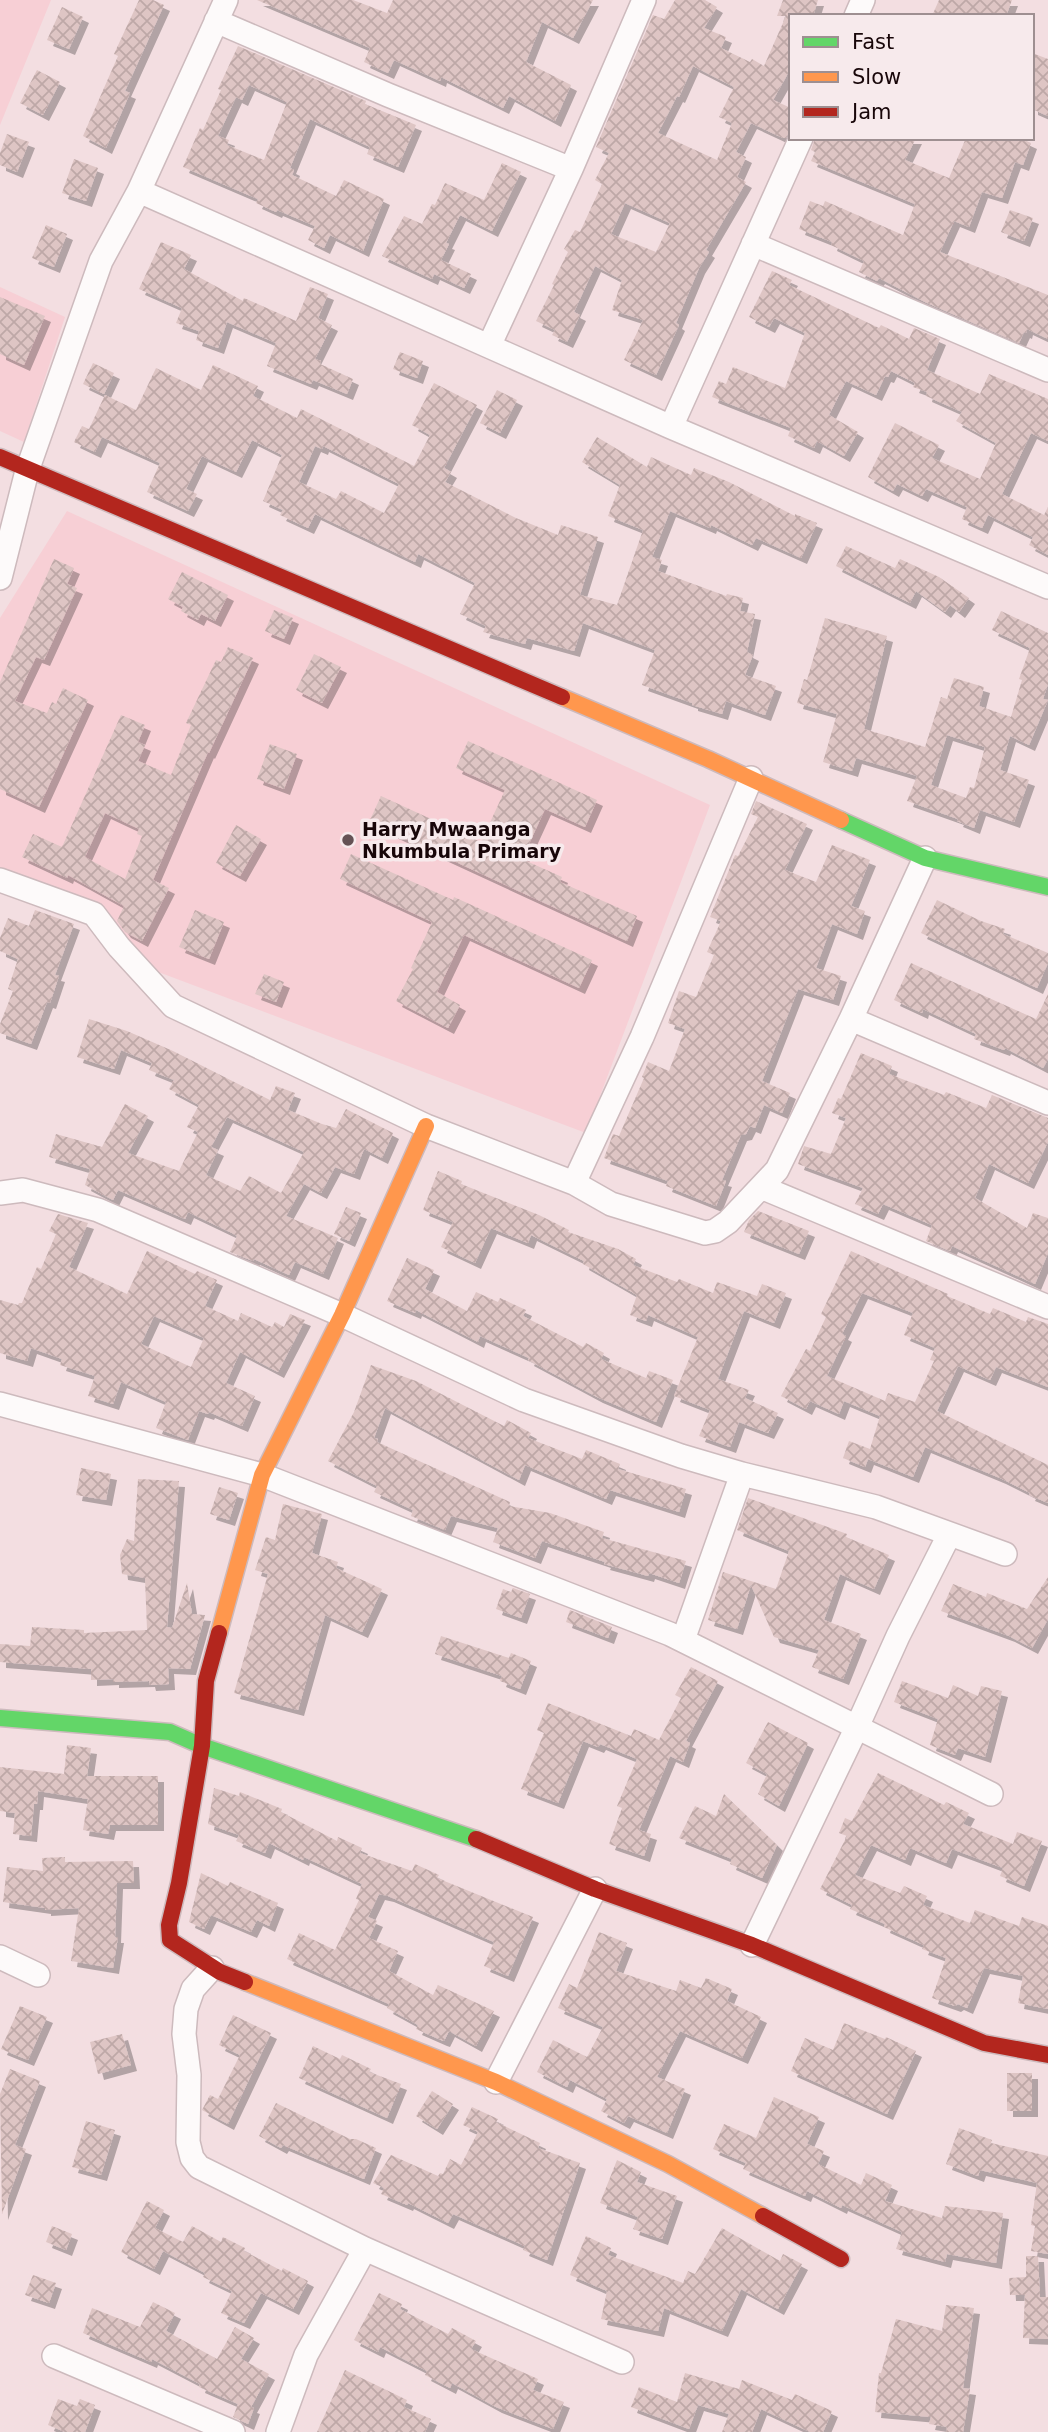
<svg xmlns="http://www.w3.org/2000/svg" width="1048" height="2432" font-family="'DejaVu Sans',sans-serif">
	<style>
		.built { fill: #f7cfd5 }
		.building { fill: url(#building-cross-hatch); fill-rule: evenodd; filter: url(#shadow) }
		.lines { fill: none; stroke-linecap: round; stroke-linejoin: round }
		.street-casing { stroke: #cdbabd; stroke-width: 26 }
		.fast-casing { stroke: #cdbabd; stroke-width: 19 }
		.slow-casing { stroke: #cdbabd; stroke-width: 19 }
		.jam-casing { stroke: #cdbabd; stroke-width: 19 }
		.street { stroke: #fdfafa; stroke-width: 23 }
		.fast { stroke: #63d668; stroke-width: 16 }
		.slow { stroke: #ff974d; stroke-width: 16 }
		.jam { stroke: #b3261e; stroke-width: 16 }
		.poi-dot { fill: #655255; stroke: #f7eaec; stroke-width: 2.5 }
		.labels { text-anchor: middle; stroke-width: 7; stroke-linejoin: round; paint-order: stroke }
		.poi-label { font-size: 19px; font-weight: bold; fill: #180609; stroke: #f7eaec; text-anchor: start }
	</style>
	<defs>
		<pattern id="building-cross-hatch" width="8" height="8" patternUnits="userSpaceOnUse" patternTransform="scale(1.75)"><rect width="8" height="8" fill="#dec5c4"/><path d="M0 0l8 8M0 8l8-8" fill="none" stroke="#bea8a7"/></pattern>
		<filter id="shadow"><feDropShadow dx="6" dy="6" stdDeviation="0" flood-color="#0004"/></filter>
	</defs>
	<rect width="100%" height="100%" fill="#f3dee1"/>
	<path class="built" d="M0,0H51L0,125Z
		M0,287L65,317L24,442L0,431Z
		M67,511L710,805L586,1133L145,967L113,940L0,875V618Z"/>
	<path class="building" d="M139,0H153L164,5L125,91L130,93L106,148L83,136L118,56L114,54Z
		M257,0H353L387,13L393,0H593L573,38L542,22L526,62L571,85L555,121L509,96L503,108L441,77L440,81L394,60L388,73L364,62L370,48Z
		M675,0H705L717,7L704,28L726,37L721,48L750,62L752,59L764,66L786,16H777L783,0H818L813,16H791V68L773,100L791,108V129L786,138H783L751,123L736,152L746,157L737,177L746,182L706,250L709,252L699,268L676,323L679,325L656,375L624,360L643,320L612,310L622,280L595,266L574,312L580,315L567,342L552,335L555,330L536,321L554,285L552,284L568,252L564,249L575,230L580,232L602,184L595,180L609,153L596,147L653,15L664,19ZM693,66L734,87L719,117L732,123L717,160L658,133L677,96L679,97ZM625,203L670,223L656,252L611,234Z
		M939,0H1012L1006,16H932Z
		M62,7L83,17L69,49L47,40Z
		M238,46L366,101L365,104L416,125L398,167L367,154L370,147L310,119L290,168L294,170L292,175L336,196L344,180L384,199L363,251L330,235L324,248L308,240L315,226L277,210L276,212L256,203L258,199L183,167L200,128L203,130L221,90L218,89ZM249,85L287,102L264,160L227,145L229,140L218,136L236,97L242,100Z
		M1032,53L1048,59V116L1032,109Z
		M37,70L60,82L43,115L20,103Z
		M7,134L29,142L17,172L0,165V153Z
		M815,138H916L905,160L949,178L966,138H1020L1031,143L1023,165L1015,162L1002,198L982,192L969,227L954,221L940,252L1048,295V339L1027,329L1026,333L1024,332L1019,343L925,302L879,278L877,281L859,272L864,261L831,245L832,242L799,229L810,201L823,206L825,201L903,235L915,204L811,161L815,152L811,150Z
		M74,159L98,168L86,201L62,193Z
		M502,163L521,172L492,231L460,215L446,243L449,244L441,260L471,274L464,288L434,274L432,279L382,256L404,216L422,224L432,204L435,205L445,183L484,200Z
		M1010,210L1033,218L1024,241L1001,232Z
		M46,225L67,234L54,267L32,258Z
		M161,242L191,255L184,269L243,301L244,298L296,321L310,287L328,294L318,318L332,325L315,359L321,361L320,364L353,379L347,394L313,380L311,384L267,366L276,343L227,322L218,348L196,340L199,331L176,323L182,308L139,289Z
		M772,271L792,280L789,285L879,328L881,325L909,339L914,328L940,339L927,370L980,394L989,374L1048,399V441L1031,433L1002,494L1044,515L1048,507V555L1029,545L1033,537L988,515L982,528L962,519L967,507L926,489L922,496L897,484L893,491L868,477L895,423L939,445L932,458L980,479L996,443L956,421L962,412L926,396L927,392L913,387L915,383L891,371L888,377L885,376L876,395L846,381L829,415L858,432L844,456L817,441L814,448L788,436L791,428L712,397L719,381L726,384L733,367L785,388L805,333L774,318L769,327L749,317Z
		M0,297L45,316L24,365L0,354Z
		M400,352L423,361L417,378L393,369Z
		M93,363L114,373L104,394L83,384Z
		M213,365L258,386L253,396L297,418L301,409L414,466L430,435L412,425L434,383L477,405L444,468L451,472L445,482L516,518L558,535L561,525L598,537L580,595L617,605L643,530L608,516L620,485L582,462L597,437L647,467L651,457L691,475L694,468L729,482L795,516V514L817,523L801,558L756,538L752,545L711,525L710,528L670,511L652,557L662,560L658,571L726,596L727,594L743,598L740,611L755,614L747,652L753,655L745,675L776,686L765,715L726,701L722,714L692,705V703L642,685L655,650L583,623L574,651L527,638L525,644L483,632L486,626L460,614L475,583L418,554L415,562L315,514L308,528L280,515L283,510L263,501L282,455L252,440L236,472L202,456L186,489L197,494L188,511L147,492L160,463L102,437L95,452L74,442L82,426L89,429L105,395L136,410L156,368L201,390ZM315,446L322,449L323,446L399,484L384,513L341,491L336,499L299,482Z
		M497,390L517,400L500,433L480,423Z
		M846,546L895,568L900,559L939,577L969,598L959,612L950,605L945,612L916,591L910,603L836,566Z
		M54,559L74,568L67,584L77,588L44,660L36,657L15,701L47,713L52,702L56,704L63,688L88,700L39,807L0,789V682Z
		M182,572L228,595L215,621L201,614L198,620L181,611L183,607L168,599Z
		M274,610L293,618L284,639L265,631Z
		M1001,611L1048,633V684L1043,699L1048,700L1029,745L1010,736L1000,770L1029,780L1014,822L980,810L974,828L957,821L958,819L907,801L917,776L856,758L852,771L823,762L837,714L797,703L804,679L807,680L825,618L887,636L864,729L925,747L941,697L947,699L954,678L984,687L979,706L1011,717L1022,680L1019,679L1030,648L992,630ZM947,735L985,747L974,788L970,787L966,798L931,785Z
		M228,647L253,658L209,753L208,752L153,880L169,888L142,941L125,932L117,921L124,906L68,875L67,878L22,857L33,834L62,847L121,715L145,725L138,742L145,745L138,761L171,775L191,725L186,723L216,660L221,662ZM105,813L139,829L137,834L142,836L125,879L85,857Z
		M314,654L341,667L322,703L296,690Z
		M468,741L597,800L585,827L545,809L522,859L562,877L560,882L637,916L627,941L369,822L381,796L481,842L505,790L456,768Z
		M270,744L297,754L284,789L257,779Z
		M756,801L807,824L785,870L816,882L832,845L870,860L851,906L865,911L857,934L832,924L816,968L841,976L833,1000L798,989L762,1081L790,1093L782,1113L764,1105L755,1128L750,1126L746,1134L741,1135L722,1180L726,1181L716,1206L666,1186L668,1181L604,1158L613,1134L619,1136L644,1078L642,1077L648,1062L669,1071L685,1029L668,1023L679,991L696,997L714,955L707,952L721,921L710,917L735,855L738,856L758,817L751,814Z
		M236,825L261,839L240,876L216,863Z
		M351,854L453,900L454,897L592,960L579,988L464,935L437,992L460,1005L448,1028L396,1001L413,969L411,968L432,922L340,879Z
		M937,900L981,921L1005,929L1003,934L1048,953V963L1037,988L921,933Z
		M35,910L74,924L55,975L59,976L50,1003L47,1002L31,1044L0,1033V1024L13,991L8,989L18,959L0,951V938L8,918L29,926Z
		M195,910L224,922L209,959L179,947Z
		M911,963L1036,1019L1048,994V1059L1043,1068L1005,1048L1004,1050L974,1039L976,1034L923,1009L922,1013L894,1000Z
		M264,974L284,982L276,1002L255,994Z
		M89,1019L127,1031L173,1051L270,1100L276,1086L295,1093L288,1110L322,1124L336,1128L346,1109L393,1133L382,1158L364,1149L354,1174L335,1167L321,1193L304,1184L286,1216L338,1238L323,1274L295,1262L289,1275L254,1259L253,1261L230,1252L237,1236L232,1233L188,1212L185,1219L118,1190L113,1200L85,1185L90,1169L49,1157L56,1134L102,1147L125,1104L148,1116L128,1153L179,1171L198,1132L187,1127L199,1105L169,1089L174,1080L149,1070L152,1063L121,1050L114,1069L77,1057ZM227,1117L304,1152L281,1193L249,1176L240,1191L206,1175L218,1150L211,1147Z
		M861,1053L892,1066L889,1074L944,1095L946,1092L986,1108L992,1095L1048,1118V1142L1028,1183L989,1164L975,1198L1027,1228L1033,1213L1048,1218V1253L1035,1284L952,1246L950,1251L926,1241L932,1225L883,1204L878,1214L855,1204L863,1188L798,1164L804,1146L831,1154L846,1118L832,1113L838,1098L841,1099Z
		M438,1171L462,1181L461,1184L539,1215L569,1230L568,1232L618,1249L636,1259L633,1265L677,1282L679,1279L713,1293L717,1282L757,1296L762,1284L786,1293L774,1323L744,1311L718,1379L749,1390L745,1398L778,1413L768,1433L739,1422L730,1447L699,1436L710,1410L674,1396L698,1337L648,1315L646,1321L630,1315L637,1295L583,1264L584,1261L531,1235L528,1243L491,1228L475,1263L441,1247L453,1222L423,1210Z
		M346,1207L361,1213L349,1241L334,1234Z
		M758,1211L809,1231L799,1254L744,1232L749,1220Z
		M58,1214L88,1223L69,1267L127,1294L147,1251L195,1274L197,1271L217,1280L205,1306L238,1321L241,1313L272,1327L275,1322L284,1327L290,1314L305,1320L278,1372L240,1352L226,1383L255,1396L242,1426L209,1412L208,1414L199,1411L188,1440L156,1428L166,1402L121,1382L113,1404L88,1396L95,1376L60,1365L62,1359L31,1348L27,1361L0,1353V1300L18,1305L19,1303H22L37,1267L41,1269L56,1234L49,1231ZM154,1316L204,1338L191,1367L141,1344Z
		M851,1251L948,1294L947,1296L990,1314L993,1308L1026,1322L1028,1317L1048,1324V1387L996,1367L990,1380L958,1366L937,1411L1048,1465V1503L1029,1495L1030,1493L1000,1478L925,1447L913,1477L868,1459L865,1467L843,1458L849,1441L870,1449L880,1416L844,1401L839,1414L810,1401L806,1409L781,1396L806,1349L810,1351L826,1317L821,1314ZM862,1293L913,1313L904,1335L935,1348L930,1360L934,1361L915,1402L888,1393L885,1401L827,1376L846,1336L842,1334Z
		M407,1258L434,1270L425,1289L467,1311L476,1292L498,1302L500,1298L526,1310L523,1316L583,1347L586,1343L604,1353L601,1359L646,1378L649,1371L673,1380L656,1422L597,1397L528,1360L529,1358L480,1336L478,1342L416,1310L415,1313L387,1301Z
		M371,1365L416,1381L504,1426L507,1420L531,1433L528,1438L582,1459L586,1450L620,1464L618,1469L686,1489L679,1512L610,1490L606,1499L525,1465L519,1480L385,1408L374,1438L378,1439L377,1442L510,1502L509,1506L550,1513L604,1532L602,1538L686,1561L679,1583L649,1573L648,1576L604,1564L605,1562L542,1541L535,1558L493,1542L498,1528L451,1516L445,1530L411,1516L413,1510L374,1492L377,1486L328,1461L354,1412Z
		M81,1468L111,1474L106,1500L76,1495Z
		M138,1479L179,1481L167,1627L172,1628L187,1583L192,1614L205,1615L190,1669L168,1668L169,1684L150,1685L149,1681L113,1682V1679L91,1680V1669L0,1662V1644L30,1646L32,1627L84,1630V1633L147,1630L145,1578L122,1574L120,1555L127,1539L134,1541Z
		M219,1487L238,1493L229,1520L210,1514Z
		M748,1498L847,1534L846,1537L889,1555L874,1589L840,1574L824,1620L861,1634L843,1679L812,1667L819,1650L774,1637L751,1585L737,1629L708,1620L723,1572L776,1589L789,1551L737,1530Z
		M283,1504L322,1514L312,1553L338,1562L336,1568L382,1589L362,1632L325,1615L298,1710L234,1693L268,1574L255,1570L266,1537L275,1540Z
		M1048,1577V1619L1032,1648L1009,1636L941,1611L953,1584L986,1597L987,1593L1027,1609Z
		M513,1588L530,1594L521,1618L496,1609L503,1589L511,1592Z
		M570,1610L612,1627L608,1638L566,1622Z
		M441,1636L509,1658L511,1653L531,1661L520,1689L500,1681L502,1676L435,1654Z
		M691,1667L718,1681L686,1741L690,1743L683,1762L670,1756L639,1830L651,1834L644,1856L609,1844L622,1808L617,1806L637,1759L600,1744L598,1747L583,1741L558,1803L521,1789L544,1733L537,1730L548,1703L631,1736L634,1729L659,1740L681,1698L675,1695Z
		M902,1681L948,1698L953,1685L978,1696L981,1686L1002,1691L985,1757L958,1748L955,1755L930,1745L938,1719L894,1702Z
		M768,1722L808,1743L779,1806L758,1794L767,1774L746,1763Z
		M67,1745L91,1748L87,1776H158V1825H110L108,1834L83,1830L88,1799L38,1791L37,1804H34L31,1836L13,1834L15,1813L0,1811V1767L64,1774Z
		M878,1773L944,1805L946,1802L969,1813L963,1824L1013,1844L1017,1832L1042,1841L1024,1886L1000,1876L1003,1868L952,1849L946,1863L910,1848L905,1860L871,1845L855,1875L900,1893L904,1886L927,1896L923,1905L970,1923L975,1910L1019,1926L1022,1917L1048,1926V2009L1018,2003L1023,1976L984,1968L967,2008L958,2004L955,2006L932,1998L946,1958L922,1949L924,1945L884,1927L885,1924L850,1909L852,1905L820,1889L847,1836L839,1833L845,1818L852,1821Z
		M214,1788L239,1796L240,1792L282,1809L281,1812L337,1841L338,1837L362,1848L360,1853L412,1871L415,1864L439,1875L437,1878L533,1917L508,1976L484,1966L494,1942L388,1896L379,1894L368,1917L377,1921L369,1938L398,1951L389,1971L433,1995L438,1985L494,2011L476,2046L449,2031L444,2041L441,2040L416,2029L418,2025L387,2008L389,2004L287,1959L299,1933L335,1950L359,1900L356,1899L362,1884L304,1857L303,1860L269,1843L265,1853L236,1841L239,1835L208,1824Z
		M724,1794L777,1845L762,1878L730,1864L732,1859L679,1838L695,1806L716,1816Z
		M65,1857V1862L133,1861L134,1883H117L115,1937H118L113,1968L71,1961L79,1908L45,1910V1908L3,1902L7,1867L43,1871L42,1858Z
		M201,1873L228,1886L230,1882L278,1903L269,1926L257,1920L251,1932L211,1915L204,1929L189,1922Z
		M599,1932L627,1943L616,1971L676,1991L680,1980L701,1988L706,1978L732,1989L727,2001L761,2017L742,2058L680,2031L657,2077L685,2089L667,2133L628,2116L624,2123L601,2111L607,2099L570,2080L567,2087L537,2072L553,2040L587,2057L603,2027L558,2008L569,1984L577,1988Z
		M20,2006L47,2017L28,2060L1,2049Z
		M233,2015L271,2033L228,2124L202,2110L210,2095L218,2099L240,2055L219,2045Z
		M844,2023L885,2039L886,2037L916,2051L887,2114L791,2071L805,2038L833,2050Z
		M122,2034L131,2065L98,2074L90,2042Z
		M313,2046L340,2059L342,2055L371,2069L369,2072L401,2084L387,2118L299,2078Z
		M10,2069L40,2081L15,2145L26,2149L2,2214L0,2094Z
		M1007,2073H1032V2111H1007Z
		M432,2091L453,2104L437,2129L416,2116Z
		M774,2097L819,2117L807,2144L824,2151L818,2164L861,2185L866,2173L892,2185L885,2201L942,2218L945,2206L1003,2213L996,2263L947,2254L945,2262L896,2249L902,2232L842,2205L841,2208L807,2191L805,2196L775,2183L743,2169L746,2163L713,2149L724,2124L756,2138Z
		M276,2103L350,2139H356L376,2148L364,2179L283,2145L281,2148L259,2136Z
		M472,2107L498,2119L496,2122L540,2143L538,2148L580,2163L547,2260L523,2250L525,2246L453,2214L448,2223L408,2203L407,2205L381,2194L384,2188L373,2183L391,2155L438,2176L440,2173L443,2174L450,2159L461,2165L478,2132L463,2125Z
		M86,2121L115,2130L101,2175L72,2167Z
		M959,2128L992,2140L991,2143L1048,2156V2254L1031,2251L1035,2226L1031,2225L1037,2183L980,2170L978,2176L946,2164Z
		M617,2160L641,2172L637,2182L677,2196L662,2239L633,2229L638,2217L600,2203Z
		M147,2201L164,2210L155,2228L183,2242L192,2226L221,2242L223,2237L245,2248L244,2251L282,2271L283,2268L308,2281L293,2309L261,2293L244,2323L221,2313L232,2291L203,2277L205,2273L163,2251L154,2269L121,2252Z
		M52,2226L72,2234L66,2250L46,2242Z
		M722,2228L780,2261L783,2254L802,2264L778,2309L741,2289L722,2331L664,2308L658,2331L601,2319L607,2291L570,2275L586,2236L611,2248L608,2255L683,2283L688,2271L695,2274Z
		M1026,2256H1038L1040,2297H1048V2339L1023,2338L1025,2295H1010L1009,2278L1026,2277Z
		M33,2275L56,2283L49,2303L25,2295Z
		M379,2293L402,2304L400,2309L448,2334L452,2328L476,2341L471,2349L538,2379L533,2390L564,2402L553,2429L496,2407L452,2383L450,2388L425,2375L427,2371L380,2347L378,2352L354,2340Z
		M153,2302L175,2313L166,2331L217,2359L235,2327L254,2338L241,2359L269,2374L251,2407L254,2408L248,2424L233,2417L238,2404L199,2387L200,2384L152,2359L151,2362L83,2333L92,2308L140,2327Z
		M946,2305L974,2308L963,2388L970,2389L963,2432H946L947,2427L929,2424L931,2417L875,2412L879,2373H881L896,2319L942,2331Z
		M345,2370L407,2400L404,2407L431,2419L425,2432H317Z
		M685,2373L739,2389L742,2380L792,2400L795,2394L832,2411L823,2432H810L761,2409L752,2432H722L729,2414L698,2405L689,2429L631,2407L639,2387L677,2402Z
		M58,2399L77,2406L80,2399L95,2405L85,2432H65L48,2425Z"/>
	<g class="lines">
		<g class="street-casing">
			<path id="street" d="M856,16L863,0
				M216,21L388,95L571,169
				M139,191L671,427L1048,587
				M753,244L1048,370
				M489,346L571,169L644,0
				M671,427L801,138
				M0,578L27,471L101,261L139,191L226,0
				M0,880L94,914L119,947L173,1006L426,1126L574,1183L642,1037L751,778
				M851,1019L1048,1103
				M574,1183L611,1204L705,1233L715,1231L728,1222L777,1170L851,1019L925,858
				M761,1187L1048,1307
				M0,1193L23,1190L98,1210L342,1315L524,1400L681,1456L742,1474L876,1507L1005,1554
				M0,1404L262,1475L670,1634L991,1794
				M683,1640L742,1474
				M752,1945L857,1727L898,1636L949,1535
				M0,1957L38,1975
				M212,1968L193,1989L186,2009L184,2034L189,2075L188,2142L192,2158L199,2167L365,2249L622,2362
				M496,2082L595,1889
				M54,2356L233,2432
				M278,2432L306,2355L365,2249"/>
		</g>
		<g class="fast-casing">
			<path id="fast" d="M841,820L925,858L1048,887
				M0,1718L170,1732L202,1746L476,1839"/>
		</g>
		<g class="slow-casing">
			<path id="slow" d="M562,697L708,759L841,820
				M219,1633L262,1475L342,1315L426,1126
				M245,1982L496,2082L668,2164L763,2216"/>
		</g>
		<g class="jam-casing">
			<path id="jam" d="M0,457L562,697
				M219,1633L206,1681L202,1746L179,1883L169,1925L170,1940L220,1972L245,1982
				M476,1839L595,1889L752,1945L984,2043L1048,2055
				M763,2216L841,2259"/>
		</g>
		<use href="#street" class="street"/>
		<use href="#fast" class="fast"/>
		<use href="#slow" class="slow"/>
		<use href="#jam" class="jam"/>
	</g>
	<circle class="poi-dot" cx="348" cy="840" r="7"/>
	<g class="labels">
		<g class="poi-label">
			<text x="362" y="836">Harry Mwaanga<tspan x="362" dy="22">Nkumbula Primary</tspan></text>
		</g>
	</g>
	<rect x="789" y="14" width="245" height="126" fill="#f7eaec" stroke="#9e8f91" stroke-width="2"/>
	<rect x="803" y="37" width="35" height="10" fill="#63d668" stroke="#9e8f91" stroke-width="2"/>
	<text x="852" y="49" font-size="21" fill="#180609">Fast</text>
	<rect x="803" y="72" width="35" height="10" fill="#ff974d" stroke="#9e8f91" stroke-width="2"/>
	<text x="852" y="84" font-size="21" fill="#180609">Slow</text>
	<rect x="803" y="107" width="35" height="10" fill="#b3261e" stroke="#9e8f91" stroke-width="2"/>
	<text x="852" y="119" font-size="21" fill="#180609">Jam</text>
</svg>
